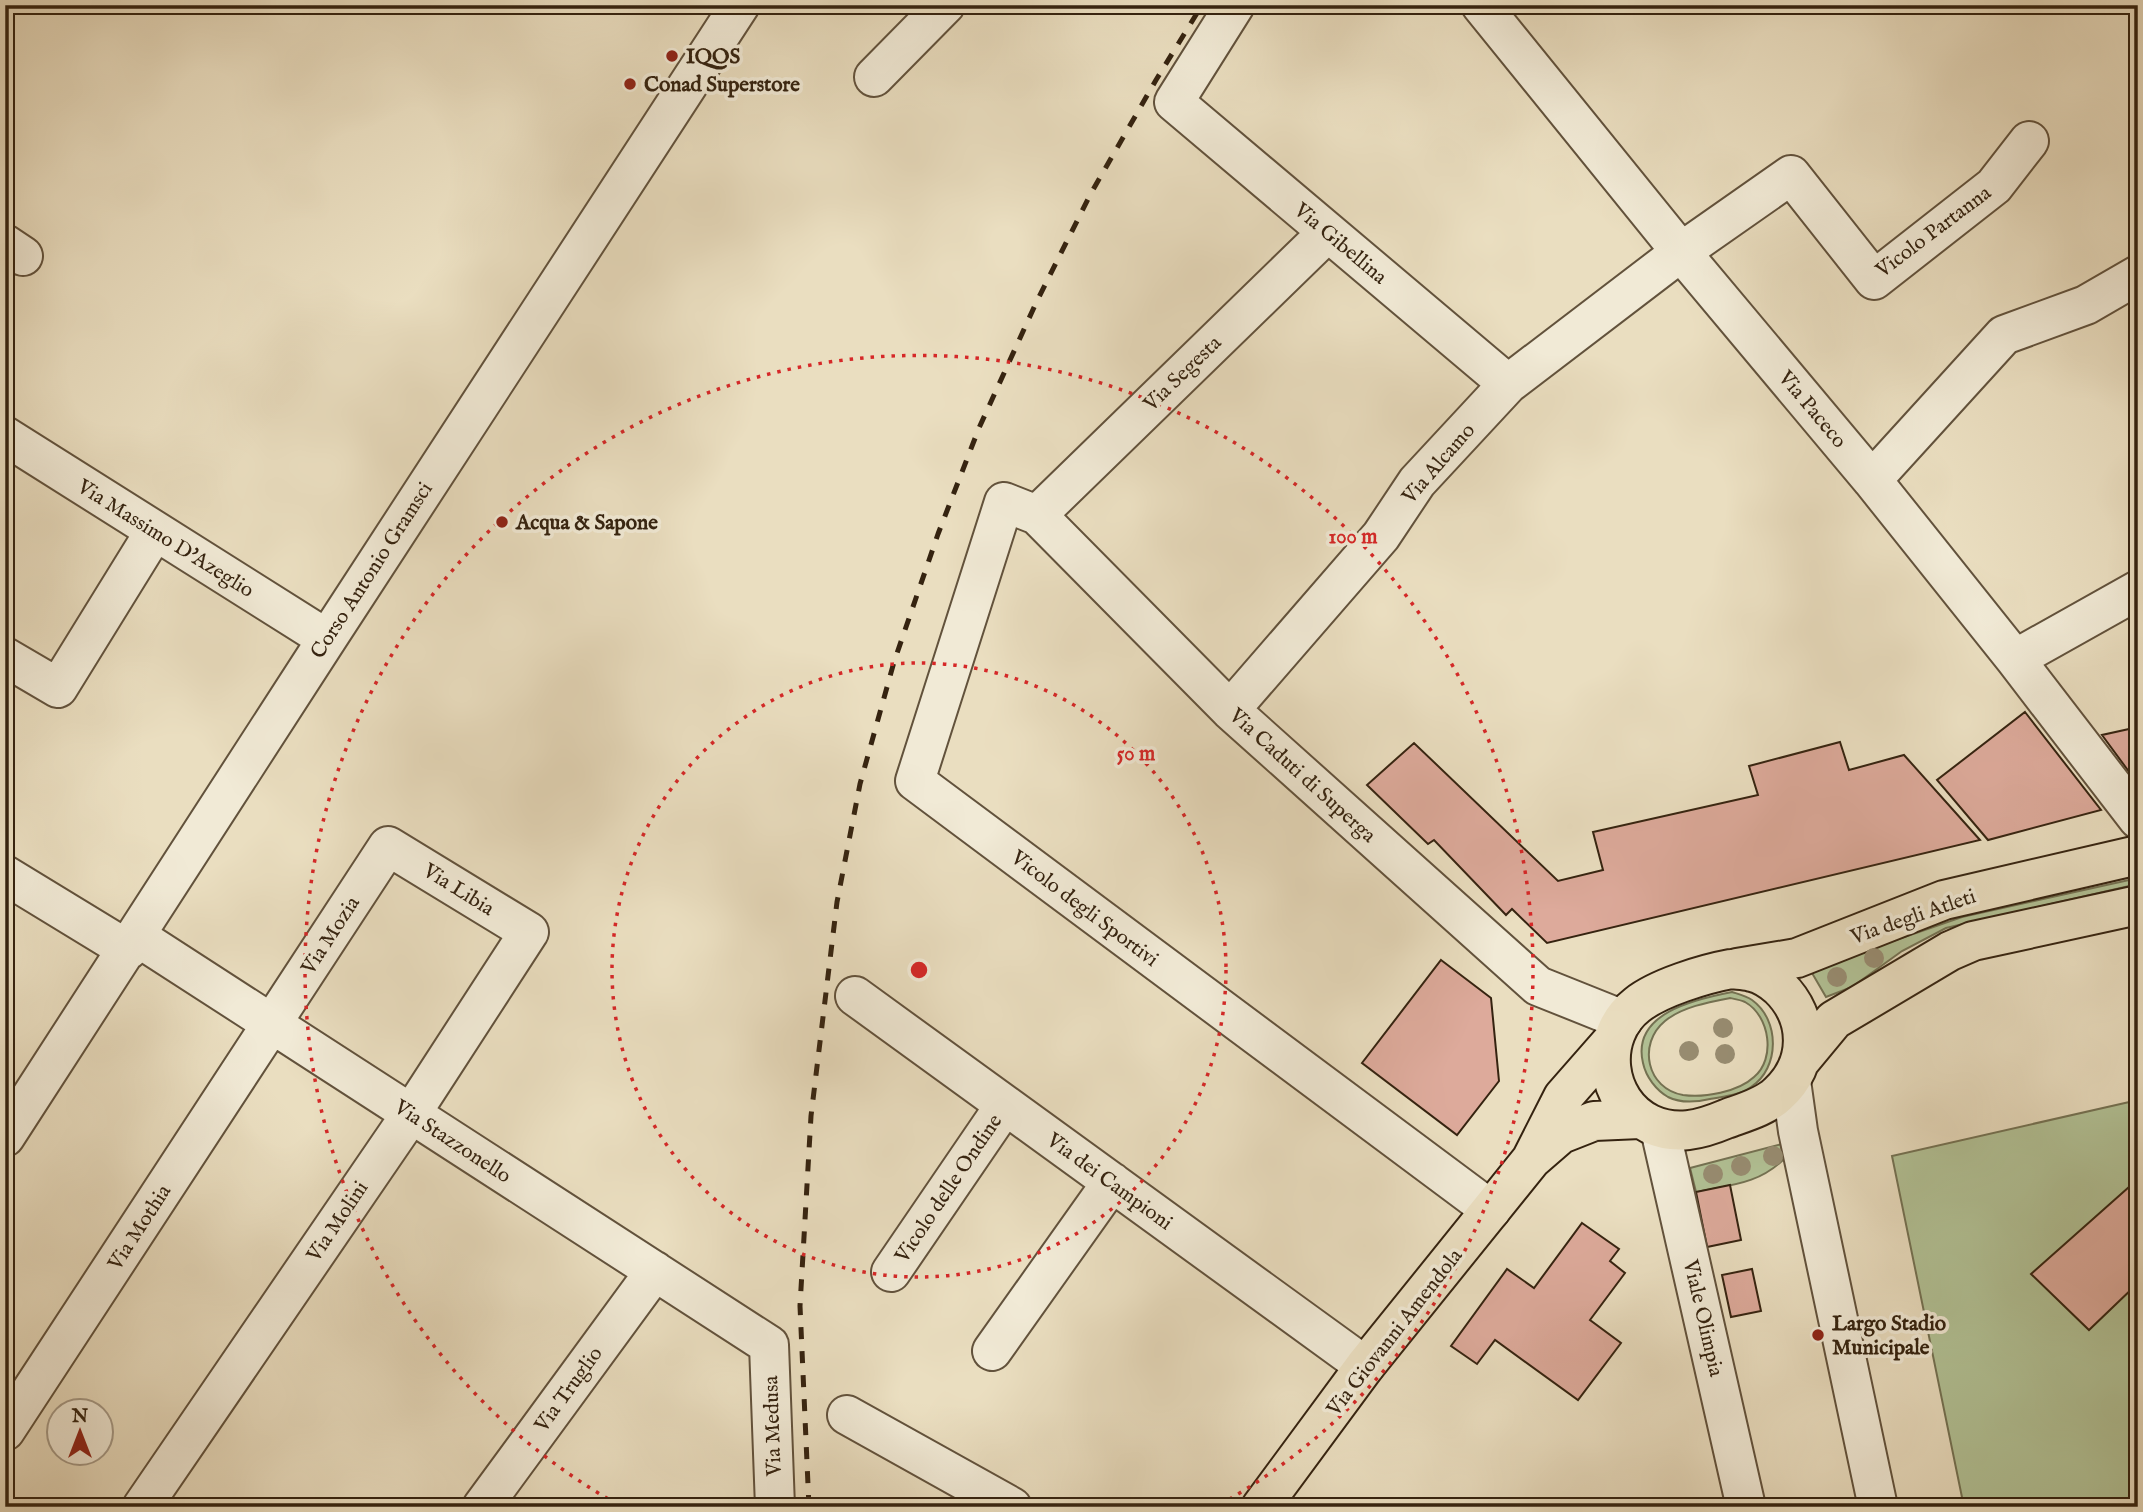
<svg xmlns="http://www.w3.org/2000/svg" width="2143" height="1512" font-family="'IM FELL English',serif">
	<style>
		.green { fill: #b2c296; stroke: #747253; stroke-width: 2; fill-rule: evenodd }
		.building { fill: #ddaa9b; stroke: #352310; stroke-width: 2 }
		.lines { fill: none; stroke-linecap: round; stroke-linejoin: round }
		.minor-casing { stroke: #62523c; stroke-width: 42 }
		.major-casing { stroke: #352310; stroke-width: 42 }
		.minor { stroke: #f1ead6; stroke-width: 38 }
		.major { stroke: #eadec0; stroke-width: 38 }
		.rail { stroke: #352310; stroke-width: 5; stroke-dasharray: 12 12; stroke-linecap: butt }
		.tree { fill: #988d72 }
		.ring { fill: none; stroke: #d62828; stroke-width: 3.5; stroke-dasharray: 3.5 7 }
		.poi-dot { fill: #8f2418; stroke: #f1ead6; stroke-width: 2.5 }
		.labels { text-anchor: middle; stroke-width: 7; stroke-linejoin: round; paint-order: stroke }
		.poi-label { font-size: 21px; font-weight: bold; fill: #352310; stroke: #f1ead6; text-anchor: start }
		.street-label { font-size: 21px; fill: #352310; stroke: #f1ead6 }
		.centre { fill: #d62828; stroke: #f1ead6; stroke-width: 3.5 }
		.ring-label { font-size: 21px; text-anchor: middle; font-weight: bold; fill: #d62828; stroke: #f1ead6; stroke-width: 7; stroke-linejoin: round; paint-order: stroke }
	</style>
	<rect width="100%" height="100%" fill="#eadec0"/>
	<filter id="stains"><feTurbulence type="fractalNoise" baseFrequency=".00286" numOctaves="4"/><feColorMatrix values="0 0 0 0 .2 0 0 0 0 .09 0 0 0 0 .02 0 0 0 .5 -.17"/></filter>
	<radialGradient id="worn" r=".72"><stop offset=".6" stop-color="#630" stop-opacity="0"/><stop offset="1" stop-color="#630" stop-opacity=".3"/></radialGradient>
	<path class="green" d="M2138,878V884L1946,928L1902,951L1852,987L1826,997L1812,973L1844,958L1962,917Z
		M1732,992C1738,994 1746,996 1752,1000C1780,1020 1780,1068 1751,1087C1740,1095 1723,1097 1710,1099C1697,1102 1680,1103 1668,1097C1656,1090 1646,1077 1643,1063C1631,1013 1696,999 1732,992ZM1730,998C1735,999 1741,1000 1745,1002C1770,1016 1776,1059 1754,1077C1738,1092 1704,1098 1683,1095C1647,1089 1637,1044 1665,1021C1682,1007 1709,1002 1730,998Z
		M2138,1100V1507H1964L1892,1156Z
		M1786,1143V1157C1760,1184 1731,1185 1696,1192L1690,1168Z"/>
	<path class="building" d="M2025,712L2101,810L1988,840L1937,780Z
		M2138,727V784L2102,735Z
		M1840,742L1849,770L1904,755L1980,840L1547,943L1512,909L1506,915L1434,840L1428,844L1367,785L1414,743L1558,881L1603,870L1593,832L1758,795L1749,766Z
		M1441,960L1491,998L1499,1081L1457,1135L1362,1063Z
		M2138,1179V1283L2089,1330L2031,1274Z
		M1730,1185L1741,1240L1707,1247L1696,1192Z
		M1582,1223L1619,1249L1610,1261L1625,1273L1590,1320L1621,1343L1578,1400L1495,1340L1477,1364L1451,1346L1507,1269L1534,1288Z
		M1752,1269L1761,1311L1731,1317L1722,1275Z
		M2071,1502L2072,1507H2049Z"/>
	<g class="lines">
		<g class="minor-casing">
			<path id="minor" d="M1235,5L1174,102L1508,384
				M1481,5L1681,252L1872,480L2015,659L2138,819
				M874,77L945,5
				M5,244L23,256
				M5,436L327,639
				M1872,480L2004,335L2086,305L2138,275
				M1037,515L1328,232
				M5,657L58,688L155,531
				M2015,659L2138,590
				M1230,710L1381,536L1417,482L1508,384L1681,252L1791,175L1874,280L1994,186L2029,141
				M5,875L128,950
				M136,936L769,1345L775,1507
				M855,996L1365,1366
				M1791,1081L1798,1131L1878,1507
				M1660,1129L1746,1507
				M5,1137L327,639L740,5
				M1491,1210L915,781L1004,502L1037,515L1230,710L1538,986L1623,1020
				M891,1272L1005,1105
				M992,1351L1112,1182
				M847,1415L1012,1507
				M5,1431L388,846L529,932L411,1114L142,1507
				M482,1507L655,1271"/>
		</g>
		<g class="major-casing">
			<path id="major" d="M1737,968L1797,958L1944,900L2138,855
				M1731,969C1737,970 1745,970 1752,972C1761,974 1772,981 1779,987C1811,1018 1811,1064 1778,1094C1765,1107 1742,1113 1726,1119C1700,1130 1676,1136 1650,1124C1604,1102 1597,1036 1637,1005C1658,988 1704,974 1731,969Z
				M1613,1040L1563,1097L1531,1160L1561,1134L1594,1121L1640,1119
				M1800,1061L1834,1020L1950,951L1973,941L2138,905
				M1261,1507L1365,1366L1531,1160"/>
		</g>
		<use href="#minor" class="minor"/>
		<use href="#major" class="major"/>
		<path class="rail" d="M809,1507L800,1306L811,1116L837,902L860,784L894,662L938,534L979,428L1036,303L1090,195L1156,80L1202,5"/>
	</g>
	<g class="tree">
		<circle cx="1874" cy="958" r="10"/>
		<circle cx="1837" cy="977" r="10"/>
		<circle cx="1723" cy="1028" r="10"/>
		<circle cx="1689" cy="1051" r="10"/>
		<circle cx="1725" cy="1054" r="10"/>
		<circle cx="1773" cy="1156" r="10"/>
		<circle cx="1741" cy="1166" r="10"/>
		<circle cx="1713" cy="1174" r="10"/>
	</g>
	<g class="ring">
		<circle cx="919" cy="970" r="307"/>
		<path d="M617 1504A614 614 0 1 1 1221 1504"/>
	</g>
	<g class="poi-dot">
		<circle cx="672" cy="56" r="7"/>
		<circle cx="630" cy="84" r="7"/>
		<circle cx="502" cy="522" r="7"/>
		<circle cx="1818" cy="1335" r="7"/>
	</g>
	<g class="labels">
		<g class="poi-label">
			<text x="686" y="63">IQOS</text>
			<text x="644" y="91">Conad Superstore</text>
			<text x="516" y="529">Acqua &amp; Sapone</text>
			<text x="1832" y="1330">Largo Stadio<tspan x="1832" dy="24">Municipale</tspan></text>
		</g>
		<g class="street-label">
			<text transform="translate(1933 231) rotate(-37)" y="7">Vicolo Partanna</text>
			<text transform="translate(1341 243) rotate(40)" y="7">Via Gibellina</text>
			<text transform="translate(1182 373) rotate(-44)" y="7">Via Segesta</text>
			<text transform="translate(1813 409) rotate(50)" y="7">Via Paceco</text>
			<text transform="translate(1438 463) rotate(-49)" y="7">Via Alcamo</text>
			<text transform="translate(166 538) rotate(32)" y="7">Via Massimo D'Azeglio</text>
			<text transform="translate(371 570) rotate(-57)" y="7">Corso Antonio Gramsci</text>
			<text transform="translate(1303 775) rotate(42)" y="7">Via Caduti di Superga</text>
			<text transform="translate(459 889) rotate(32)" y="7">Via Libia</text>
			<text transform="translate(1085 908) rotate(37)" y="7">Vicolo degli Sportivi</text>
			<text transform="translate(1913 916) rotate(-19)" y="7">Via degli Atleti</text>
			<text transform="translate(330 935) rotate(-57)" y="7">Via Mozia</text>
			<text transform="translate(453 1141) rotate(33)" y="7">Via Stazzonello</text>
			<text transform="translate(1110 1181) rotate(36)" y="7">Via dei Campioni</text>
			<text transform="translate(948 1188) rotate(-56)" y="7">Vicolo delle Ondine</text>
			<text transform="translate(337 1221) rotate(-56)" y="7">Via Molini</text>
			<text transform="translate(139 1227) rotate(-57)" y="7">Via Mothia</text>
			<text transform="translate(1704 1318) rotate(77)" y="7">Viale Olimpia</text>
			<text transform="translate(1394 1332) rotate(-52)" y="7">Via Giovanni Amendola</text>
			<text transform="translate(568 1389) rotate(-54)" y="7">Via Truglio</text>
			<text transform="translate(772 1426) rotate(-92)" y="7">Via Medusa</text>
		</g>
	</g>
	<circle cx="919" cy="970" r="10" class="centre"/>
	<g class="ring-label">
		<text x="1353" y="543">100 m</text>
		<text x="1136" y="760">50 m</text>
	</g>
	<rect width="2143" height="1512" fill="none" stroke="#eadec0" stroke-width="28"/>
	<rect x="7" y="7" width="2129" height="1498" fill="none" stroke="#352310" stroke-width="3.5"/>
	<rect x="14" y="14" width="2115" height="1484" fill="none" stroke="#352310" stroke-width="2"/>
	<g transform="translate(80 1432)"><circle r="33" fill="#f1ead6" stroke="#a69a87" stroke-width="2"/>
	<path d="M0-5L12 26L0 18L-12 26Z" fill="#8f2418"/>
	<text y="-10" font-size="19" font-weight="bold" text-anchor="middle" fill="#352310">N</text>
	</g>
	<rect width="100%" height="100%" filter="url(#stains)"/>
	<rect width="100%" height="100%" fill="url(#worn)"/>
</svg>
